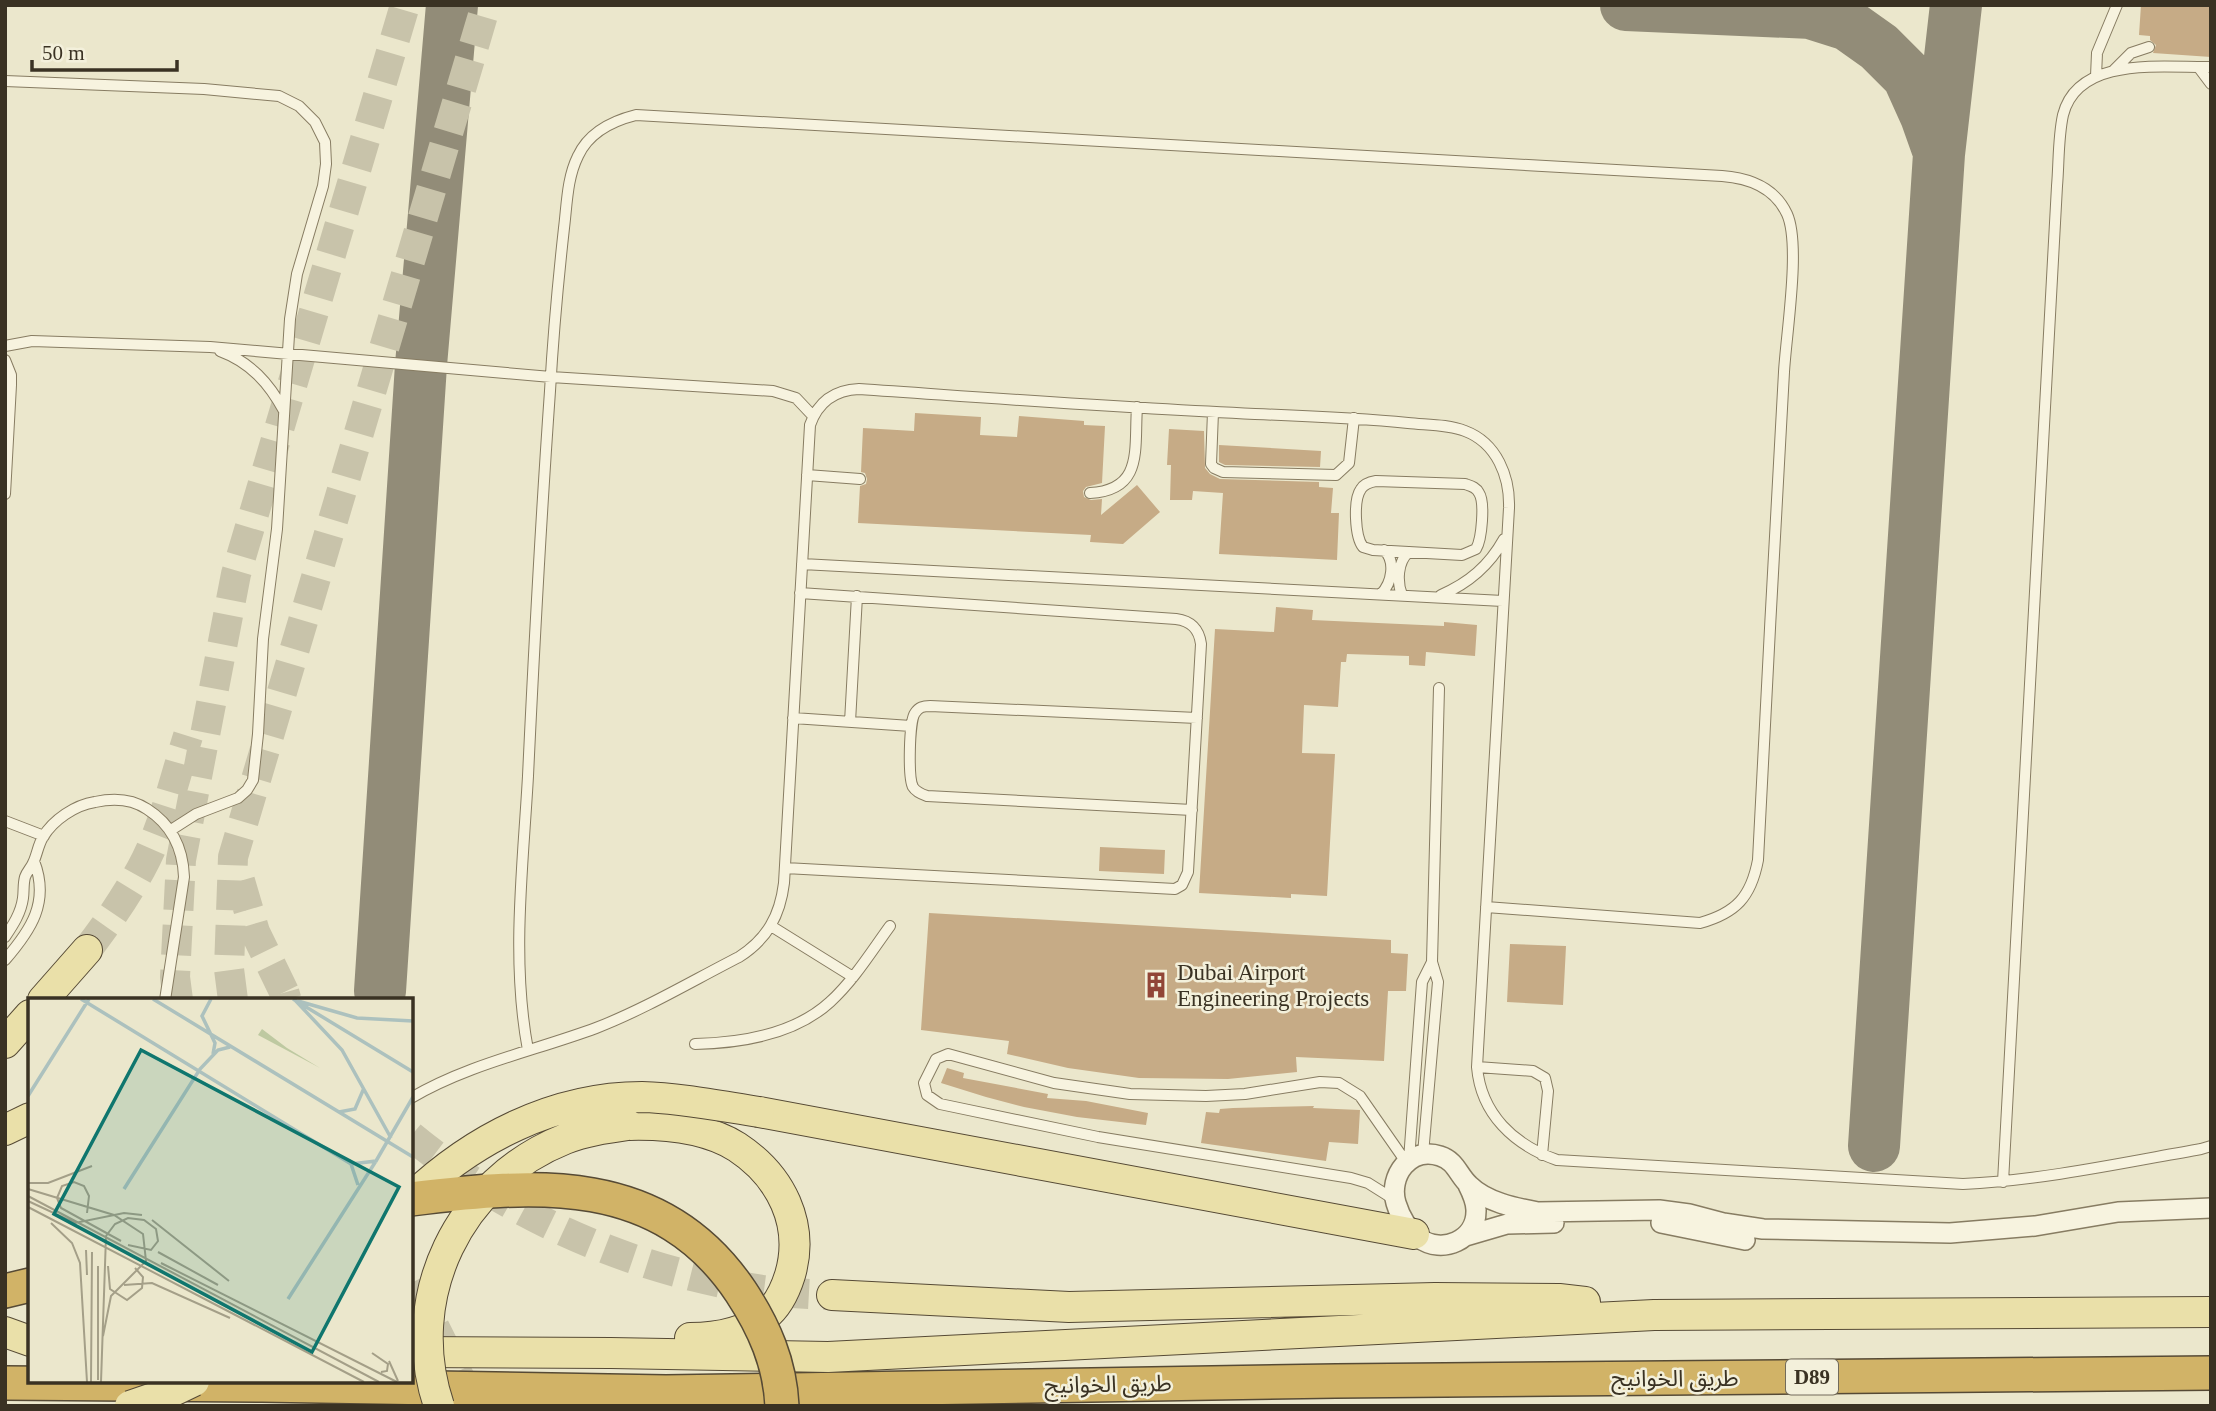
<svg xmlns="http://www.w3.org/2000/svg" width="2216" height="1411" font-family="'Times New Roman','Noto Sans Arabic',serif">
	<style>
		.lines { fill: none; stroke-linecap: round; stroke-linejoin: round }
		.taxiway { stroke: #928c78; stroke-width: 52 }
		.building { fill: #c6ab86 }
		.primary-tunnel { stroke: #c8c3aa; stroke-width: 30; stroke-dasharray: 30 15; stroke-linecap: butt }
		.highway-tunnel { stroke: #c8c3aa; stroke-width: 33; stroke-dasharray: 33 17; stroke-linecap: butt }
		.lane-casing { stroke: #877c62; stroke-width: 12 }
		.street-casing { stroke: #877c62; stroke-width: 22 }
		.primary-casing { stroke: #564a35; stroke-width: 32 }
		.highway-casing { stroke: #564a35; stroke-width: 36 }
		.lane { stroke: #f7f3df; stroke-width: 10 }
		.street { stroke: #f7f3df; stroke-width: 19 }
		.primary { stroke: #eae0a9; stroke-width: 30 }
		.highway { stroke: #d1b367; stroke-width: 33 }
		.primary-bridge-casing { stroke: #564a35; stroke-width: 32; stroke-linecap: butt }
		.highway-bridge-casing { stroke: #564a35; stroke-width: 36; stroke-linecap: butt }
		.primary-bridge { stroke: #eae0a9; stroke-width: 30 }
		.highway-bridge { stroke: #d1b367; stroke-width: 33 }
		.labels { text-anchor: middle; stroke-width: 5; stroke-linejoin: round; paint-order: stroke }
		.shield { fill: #f3f0db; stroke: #726b5a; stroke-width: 2 }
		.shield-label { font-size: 21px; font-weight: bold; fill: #3a3223 }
		.poi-label { font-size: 23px; fill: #3a3223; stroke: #f3f0db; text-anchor: start }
		.street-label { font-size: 23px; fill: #3a3223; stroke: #f3f0db }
		.inset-river { fill: none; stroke: #acc1be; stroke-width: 3.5 }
		.inset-road { fill: none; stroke: #a49f88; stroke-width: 2 }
		.view { fill: #0f766e; fill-opacity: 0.15; stroke: #0f766e; stroke-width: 3.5 }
		.inset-edge { fill: none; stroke: #3a3223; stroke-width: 3.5 }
	</style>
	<rect width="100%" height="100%" fill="#ebe7cc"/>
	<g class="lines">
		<path class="taxiway" d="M1626,5L1812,13L1829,5
			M1810,13L1848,25L1879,47L1908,76L1926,116L1937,147
			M380,991L421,365L452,5
			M1874,1146L1939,154L1956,5"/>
	</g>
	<path class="building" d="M2141,5H2211V57L2153,53L2156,45L2150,40V36L2139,35Z
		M915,413L981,417L980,435L1017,437L1019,416L1084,421V425L1105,426L1102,483L1086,487L1083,491L1084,497L1091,500L1102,499L1101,515L1137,485L1160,512L1123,544L1090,542L1091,535L858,523L860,486L866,484L867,479L865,473L861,472L863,428L914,431Z
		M1169,429L1204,431L1205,468L1210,474L1220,479L1319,482V487L1333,488L1331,513H1339L1337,560L1219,554L1223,493L1193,491L1192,500H1170L1171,465H1167Z
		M1219,445L1321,451L1320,467L1225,465L1219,462Z
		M1276,607L1313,610L1312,620L1444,626V622L1477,625L1475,656L1426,652L1425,666L1409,665V656L1347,654L1346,662H1341L1338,707L1304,705L1302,753L1335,754L1327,896L1291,894V898L1199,893L1215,629L1274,632Z
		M1100,847L1165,850L1164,874L1099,871Z
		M929,913L1391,940V953L1408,954L1406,991H1388L1384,1061L1296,1057L1297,1072L1228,1079L1139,1078L1068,1068L1007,1054L1009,1041L921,1030Z
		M1510,944L1566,946L1563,1005L1507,1002Z
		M947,1068L964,1073L963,1078L1048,1094L1047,1098L1086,1101L1148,1113L1146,1125L1077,1117L1024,1107L986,1097L941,1083Z
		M1314,1106L1313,1108L1360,1110L1358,1144L1329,1142L1326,1161L1201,1143L1206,1112L1219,1113L1220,1109L1233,1108Z"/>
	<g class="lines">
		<path class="primary-tunnel" d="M240,881L255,932L288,1000
			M87,950C107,924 125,898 141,869C164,827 174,780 188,736
			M178,1000L175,977L181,860L236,574L405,5
			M233,1000L229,969L233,857L486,5
			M411,1136C510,1218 636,1272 763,1290C786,1293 809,1294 832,1295"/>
		<path class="highway-tunnel" d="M283,993L285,1000
			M411,1283L472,1406"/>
		<g class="lane-casing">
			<path id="lane" d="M2199,68L2211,84
				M2114,70L2131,53L2149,47
				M2096,76L2097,53L2117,5
				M5,81L204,89L279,96L299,106L315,122L325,142L326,164L323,186L297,274L290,319L277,529L263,639L258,734L253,780L247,790L238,798L196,814L171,830
				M5,346L32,341L210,347L551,377L773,391L796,398L813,416
				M220,351C250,362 269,383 284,411
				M5,360L11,375V385L5,494
				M1213,412L1211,464L1214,468L1223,472L1336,475L1349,463L1354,418
				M807,475L860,479
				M1376,481L1465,484C1471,486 1476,487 1479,493C1485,502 1482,539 1476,549L1462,555L1373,550L1363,547C1355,537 1353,500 1361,489C1364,484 1370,482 1376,481Z
				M1090,493C1144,490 1134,449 1137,407
				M802,564L1503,601
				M1381,594C1392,583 1396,561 1384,550
				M1402,595C1397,582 1397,562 1409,552
				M1441,595C1469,583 1489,566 1504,539
				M793,718L911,726
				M850,722L857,596
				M1192,810L927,796C921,794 916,792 913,787C908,778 909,721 915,713C919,707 923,706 930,706L1197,718
				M5,821L44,836
				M785,868L1175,889L1182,885L1188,872L1201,644C1199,629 1191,621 1176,619L800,593
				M771,926L853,977
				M5,937C13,925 21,913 23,898C24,891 23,884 25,877C27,871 31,868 33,863C37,855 38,845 43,837C53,820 75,805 95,802C113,798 132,799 147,809C172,825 183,848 184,877L165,1000
				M5,960C31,930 50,902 34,861
				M695,1044C741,1043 794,1035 830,1002C854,980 871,952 890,926
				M528,1050C511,960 523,866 528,776C534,648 541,519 550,391C553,337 558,282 564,228C567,204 567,178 578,156C589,132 612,121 636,115L1722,176C1749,178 1775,188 1787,214C1801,245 1786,335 1784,372C1774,535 1767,697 1758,860C1751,897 1736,913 1700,923L1486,907
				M1477,1067L1533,1071L1545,1078L1548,1091L1542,1155
				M411,1098C469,1064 534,1051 596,1028C645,1009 692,981 739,957C767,939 780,916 784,883L810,425C818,402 835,390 859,389C991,398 1122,408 1255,414C1306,416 1357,418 1408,423C1426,425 1447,424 1465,431C1497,443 1510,477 1509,508L1477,1067C1481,1114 1514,1145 1557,1160L1963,1184C2044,1180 2122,1163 2201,1149L2211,1146
				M1423,1154L1438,982L1432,962L1439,688
				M1409,1160L1422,982L1432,962
				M2003,1182L2057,186C2059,163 2058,138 2063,115C2078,55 2164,68 2211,67
				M1395,1200L1368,1183L1351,1178L1098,1137L940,1104L927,1095L924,1083L936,1059L948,1054L1054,1083L1130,1094L1206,1096L1245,1094L1320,1082L1339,1083L1360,1096L1406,1162"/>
		</g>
		<g class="street-casing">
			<path id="street" d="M1468,1185C1472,1193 1476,1201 1476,1210C1477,1240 1442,1255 1419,1238C1408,1230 1400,1216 1396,1203C1388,1176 1410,1146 1440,1156C1456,1161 1458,1175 1469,1185C1486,1202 1515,1208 1538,1212L1659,1210L1689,1214L1723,1223L1763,1229L1950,1233L2035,1226L2118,1212L2211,1208
				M1661,1223L1745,1240
				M1466,1236L1507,1224L1554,1223"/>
		</g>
		<g class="primary-casing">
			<path id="primary" d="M43,1000L87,950
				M5,1043L30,1015
				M759,1112L1414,1234
				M628,1125C664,1124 705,1127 737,1147C781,1176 805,1224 790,1275C785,1291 778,1306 765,1316C745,1333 715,1338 690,1338
				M5,1130L30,1118
				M832,1295L1069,1307L1435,1298L1559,1299L1585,1302
				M5,1332L30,1341
				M411,1352L611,1353L828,1357L1654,1315L2211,1312"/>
		</g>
		<g class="highway-casing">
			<path id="highway" d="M5,1291L30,1285
				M5,1383L262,1385L666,1392L1336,1381L2211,1373"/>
		</g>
		<use href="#lane" class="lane"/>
		<use href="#street" class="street"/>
		<use href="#primary" class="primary"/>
		<use href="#highway" class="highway"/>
		<g class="primary-bridge-casing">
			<path id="primary-bridge" d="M411,1198C473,1139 554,1097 642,1097C681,1098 720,1106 759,1112
				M130,1406L171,1392L194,1381
				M439,1406C402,1297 459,1181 565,1139C585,1131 607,1128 628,1125"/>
		</g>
		<g class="highway-bridge-casing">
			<path id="highway-bridge" d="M411,1199C535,1184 661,1172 741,1292C764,1327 780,1363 782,1406"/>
		</g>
		<use href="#primary-bridge" class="primary-bridge"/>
		<use href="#highway-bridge" class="highway-bridge"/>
	</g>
	<defs>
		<g id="building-bare" transform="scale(2.1)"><path d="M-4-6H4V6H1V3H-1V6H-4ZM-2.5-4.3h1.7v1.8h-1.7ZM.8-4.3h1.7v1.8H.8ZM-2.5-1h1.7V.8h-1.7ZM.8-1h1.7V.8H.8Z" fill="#914537" stroke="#f3f0db" stroke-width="2.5" paint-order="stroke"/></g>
	</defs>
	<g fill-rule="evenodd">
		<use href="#building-bare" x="1156" y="985"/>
	</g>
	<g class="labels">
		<rect class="shield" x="1786" y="1359.5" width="52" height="35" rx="5"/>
		<g class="shield-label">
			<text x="1812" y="1384">D89</text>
		</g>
		<g class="poi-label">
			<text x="1177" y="980">Dubai Airport<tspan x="1177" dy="26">Engineering Projects</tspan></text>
		</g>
		<g class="street-label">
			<text x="1675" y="1386">طريق الخوانيج</text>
			<text transform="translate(1108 1384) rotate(-1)" y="8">طريق الخوانيج</text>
		</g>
	</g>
	<g transform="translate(28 998)">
		<rect width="385" height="385" fill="#ebe7cc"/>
		<path d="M234,31L259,50L292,70L230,37Z" fill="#bec9a1"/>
		<path class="inset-river" d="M53,1L323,166L348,163L385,99M125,1L385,159M183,1L174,18L187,45L185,56M265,1L385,74M266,1L314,52L363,140M270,3L329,20L385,23M0,98L61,1M311,114L327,111L336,90M323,166L330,187M96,191L172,71L190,52L202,49M260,301L348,163"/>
		<path class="inset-road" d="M0,185H20L64,168M0,191L86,217L115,236L118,263L83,298L75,338M0,198L351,384M0,203L47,225L96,215L114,217M0,209L336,384M59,215L61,198L56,188L46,184L34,188L29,200L33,210L93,243M124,222L201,283M23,225L44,245L52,265L59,384M58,252L59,277M130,254L190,287M133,265L369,384M80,268L82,291L99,302L114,290L115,279L107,270M96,287L124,285L202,320M344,355L360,366L359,373L353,374M361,363L370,383M70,382V268M63,384L64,254M73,384L78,238L87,226L100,220L116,222L128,231L130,243L123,252L100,247"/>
		<path class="view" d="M113,52L371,189L284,354L26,216Z"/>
		<rect width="385" height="385" class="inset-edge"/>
	</g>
	<rect width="2216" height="1411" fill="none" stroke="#3a3223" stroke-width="14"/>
	<path d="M32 60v10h145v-10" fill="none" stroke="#3a3223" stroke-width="3.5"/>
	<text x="42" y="60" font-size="21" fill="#3a3223" stroke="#f3f0db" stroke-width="5" paint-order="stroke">50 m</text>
</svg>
